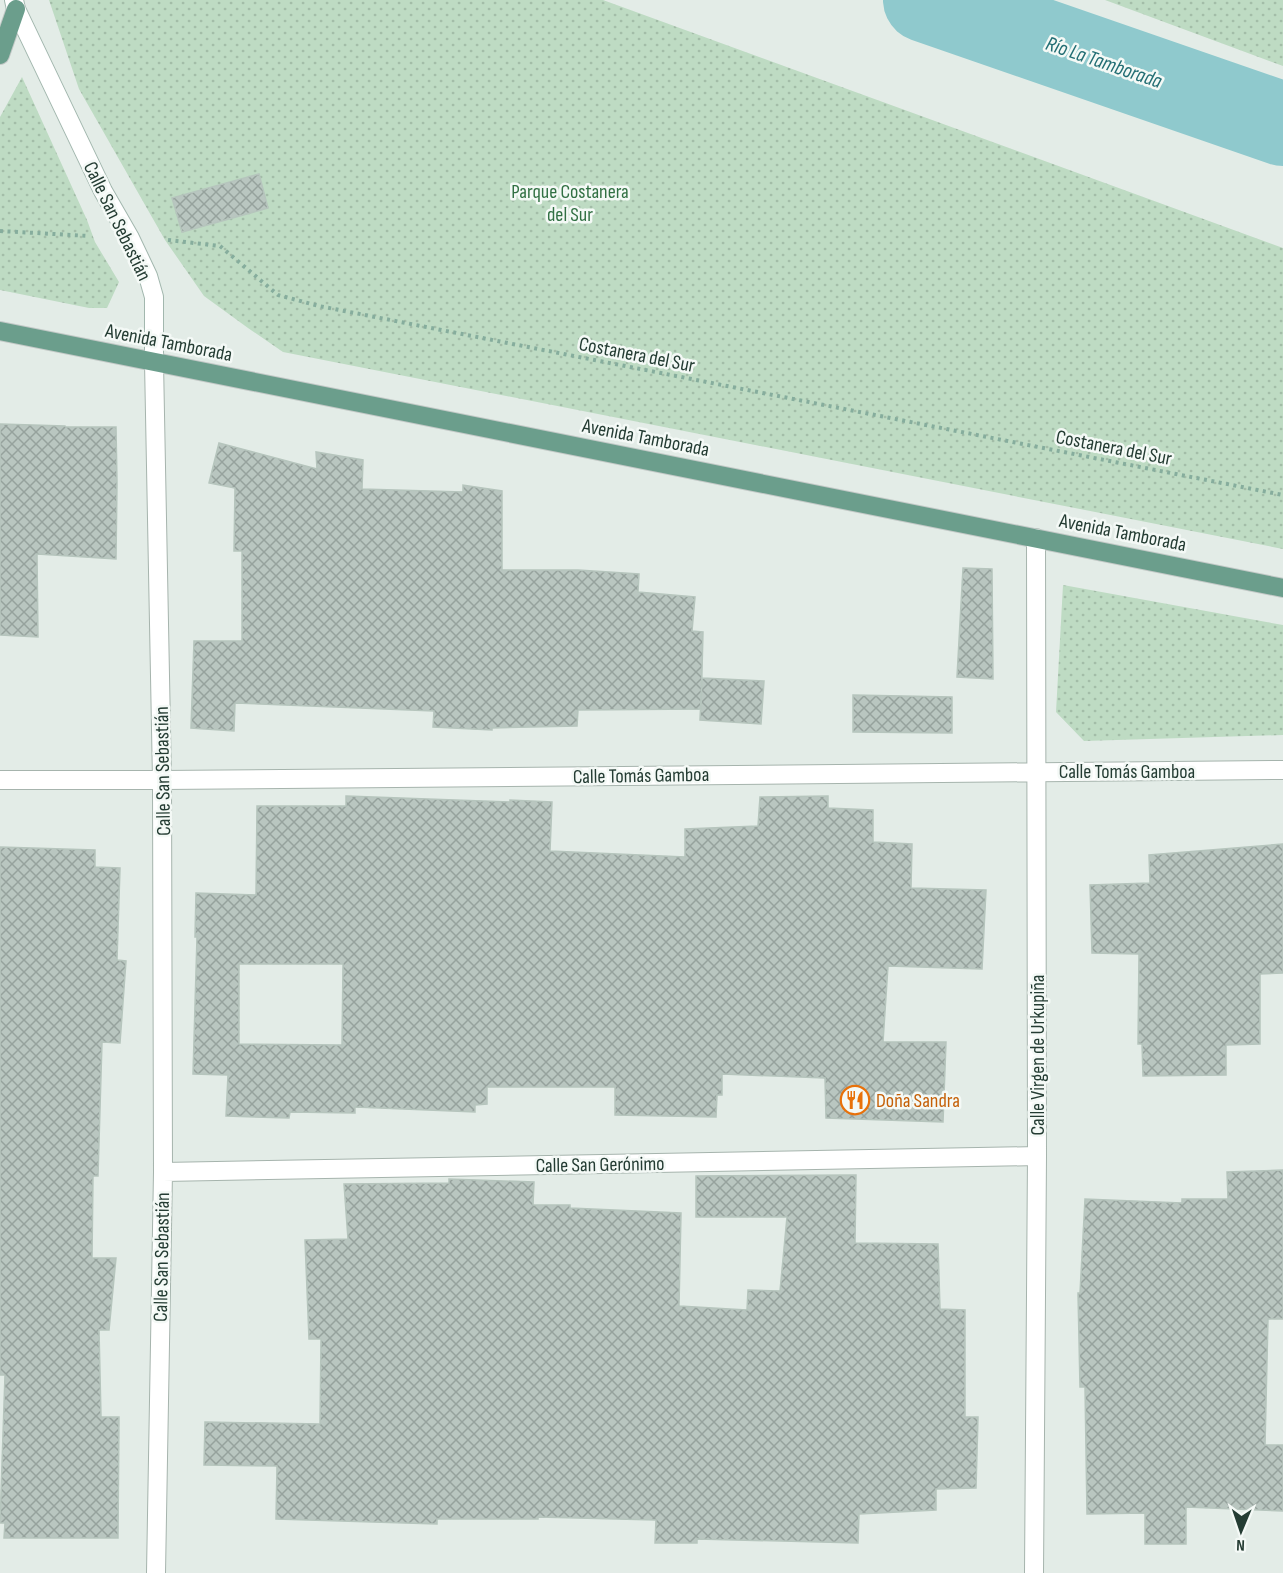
<svg xmlns="http://www.w3.org/2000/svg" width="1283" height="1573" font-family="'Sofia Sans Condensed',sans-serif">
	<style>
		.grass { fill: url(#grass-dots) }
		.lines { fill: none; stroke-linecap: round; stroke-linejoin: round }
		.river { stroke: #8fc9cd; stroke-width: 84 }
		.building { fill: url(#building-cross-hatch); stroke: #b6c5bd; stroke-width: 1.5; fill-rule: evenodd }
		.street-casing { stroke: #a6b4ad; stroke-width: 20 }
		.secondary-casing { stroke: #a2b7ae; stroke-width: 20 }
		.primary-casing { stroke: #c2c8c6; stroke-width: 20 }
		.path { stroke: #86ad9d; stroke-width: 4; stroke-dasharray: 3 4.5; stroke-linecap: butt }
		.street { stroke: #fff; stroke-width: 18 }
		.secondary { stroke: #fff; stroke-width: 18 }
		.primary { stroke: #6b9e8c; stroke-width: 18 }
		.labels { text-anchor: middle; stroke-width: 5; stroke-linejoin: round; paint-order: stroke }
		.park-label { font-size: 20px; fill: #317043; stroke: #f4f9f6 }
		.street-label { font-size: 20px; fill: #243c33; stroke: #f4f9f6 }
		.food-label { font-size: 20px; fill: #c56008; stroke: #f4f9f6; text-anchor: start }
		.water-label { font-size: 21px; font-style: italic; fill: #236e74; stroke: #f4f9f6 }
	</style>
	<defs>
		<pattern id="grass-dots" width="8" height="8" patternUnits="userSpaceOnUse" patternTransform="scale(1.5)"><rect width="8" height="8" fill="#bedbc3"/><path d="M2 2h.1M6 6h.1" fill="none" stroke="#a3bda8" stroke-width="1.8" stroke-linecap="round"/></pattern>
		<pattern id="building-cross-hatch" width="8" height="8" patternUnits="userSpaceOnUse" patternTransform="scale(1.5)"><rect width="8" height="8" fill="#b9c6c0"/><path d="M0 0l8 8M0 8l8-8" fill="none" stroke="#96a29d"/></pattern>
	</defs>
	<rect width="100%" height="100%" fill="#e3ece7"/>
	<path class="grass" d="M49,0H603L1283,248V549L283,352L248,328L204,296L165,240L79,89Z
		M1105,0H1283V66Z
		M22,77L87,220L95,242L119,282L107,308H89L0,290V117Z
		M1063,585L1283,625V735L1084,741L1056,712Z"/>
	<g class="lines">
		<path class="river" d="M925,0L1283,124"/>
	</g>
	<path class="building" d="M259,174L268,208L182,232L172,198Z
		M0,424L65,426L66,427H116L117,483L116,559L37,554L38,637L0,635Z
		M219,443L317,469L316,452L363,460L362,489L463,492V485L502,491V570H578L639,574L638,592L695,597L692,631L703,632L701,709L578,710L577,726L492,728V730L433,727L434,711L235,703L234,731L191,728L194,641H242V551H234L235,488L209,483Z
		M963,568L992,569L993,679L957,677Z
		M702,678L764,681L761,724L700,720Z
		M853,695L952,697V733L853,732Z
		M346,796L510,802V800L552,802L550,851L685,857V829L758,826L760,797L828,796V808L873,810V842L912,844L911,888L986,890L982,969L888,966L883,1042H946L943,1122L826,1118L825,1078L722,1074V1095H717L716,1117L615,1115V1087H487V1104L475,1105V1112L355,1107V1113L290,1112L289,1118L226,1116L228,1075L193,1074L197,937H195L196,893L256,895L257,806H346ZM239,964H343L342,1045L239,1044Z
		M1283,844V973L1260,974V1044L1226,1045V1075L1143,1076L1142,1044H1138L1139,954L1092,953L1090,885L1150,883L1149,855Z
		M0,847L95,850V867L120,868L117,960L126,961L120,1043L102,1042L98,1176H93L92,1258H116L109,1330H99L101,1417H119L118,1538H4L5,1523H0L5,1375H0Z
		M1283,1170V1319H1268L1265,1445H1283V1511L1186,1507V1544H1145V1513L1087,1514L1085,1387H1080L1078,1293H1080L1085,1199L1182,1203V1199H1228L1227,1172Z
		M856,1175L855,1243L938,1244L940,1309L965,1310V1417H978L976,1488L936,1489V1510L859,1514L858,1543L697,1539V1543H655L656,1520L538,1517V1519H437V1524L276,1519L277,1466L204,1465L205,1422L320,1424L321,1339H309L305,1240L348,1239L344,1184L449,1183V1179L534,1182L533,1205H570V1208L681,1213L679,1306L747,1310L748,1290L780,1291L787,1217H696V1176Z"/>
	<g class="lines">
		<g class="street-casing">
			<path id="street" d="M154,362L162,780L163,1172L156,1573
				M0,780H162L1283,770
				M163,1172L1037,1156
				M1034,1573L1037,1156L1036,538"/>
		</g>
		<g class="secondary-casing">
			<path id="secondary" d="M14,0L16,9L103,191L130,238L148,276L154,297V362"/>
		</g>
		<g class="primary-casing">
			<path id="primary" d="M0,55L16,9
				M0,331L1283,588"/>
		</g>
		<path class="path" d="M0,231L89,236
			M168,240L220,246L278,295L319,306L1283,495"/>
		<use href="#street" class="street"/>
		<use href="#secondary" class="secondary"/>
		<use href="#primary" class="primary"/>
	</g>
	<defs>
		<g id="restaurant-ring" transform="scale(1.5)"><circle r="9.5" fill="#f4f9f6" stroke="#e8710a" stroke-width="1.5"/><path d="M-5-6h1v4h1v-4h1v4h1v-4h1v5L-1.5 .5V6h-2V.5L-5-1ZM5-6V6H3V1.5H1.5Q1.5-4 5-6Z" fill="#e8710a"/></g>
	</defs>
	<g fill-rule="evenodd">
		<use href="#restaurant-ring" x="855" y="1100"/>
	</g>
	<g class="labels">
		<g class="park-label">
			<text x="570" y="198">Parque Costanera<tspan x="570" dy="23">del Sur</tspan></text>
		</g>
		<g class="street-label">
			<text transform="translate(118 221) rotate(64)" y="7">Calle San Sebastián</text>
			<text transform="translate(169 342) rotate(11)" y="7">Avenida Tamborada</text>
			<text transform="translate(637 354) rotate(11)" y="7">Costanera del Sur</text>
			<text transform="translate(646 437) rotate(11)" y="7">Avenida Tamborada</text>
			<text transform="translate(1114 447) rotate(11)" y="7">Costanera del Sur</text>
			<text transform="translate(1123 532) rotate(11)" y="7">Avenida Tamborada</text>
			<text transform="translate(162 771) rotate(-91)" y="7">Calle San Sebastián</text>
			<text x="1127" y="778">Calle Tomás Gamboa</text>
			<text transform="translate(641 775) rotate(-1)" y="7">Calle Tomás Gamboa</text>
			<text transform="translate(1037 1055) rotate(-90)" y="7">Calle Virgen de Urkupiña</text>
			<text transform="translate(600 1164) rotate(-1)" y="7">Calle San Gerónimo</text>
			<text transform="translate(161 1257) rotate(-89)" y="7">Calle San Sebastián</text>
		</g>
		<g class="food-label">
			<text x="876" y="1107">Doña Sandra</text>
		</g>
		<g class="water-label">
			<text transform="translate(1104 62) rotate(19)" y="7">Río La Tamborada</text>
		</g>
	</g>
	<g transform="translate(1241 1531) rotate(182)" stroke="#f4f9f6" stroke-width="4.5" paint-order="stroke">
	<path d="M0-4.5L10 22L0 15L-10 22Z" fill="#243c33"/>
	<text y="-9" font-size="16" font-weight="bold" text-anchor="middle" fill="#243c33">N</text>
	</g>
</svg>
